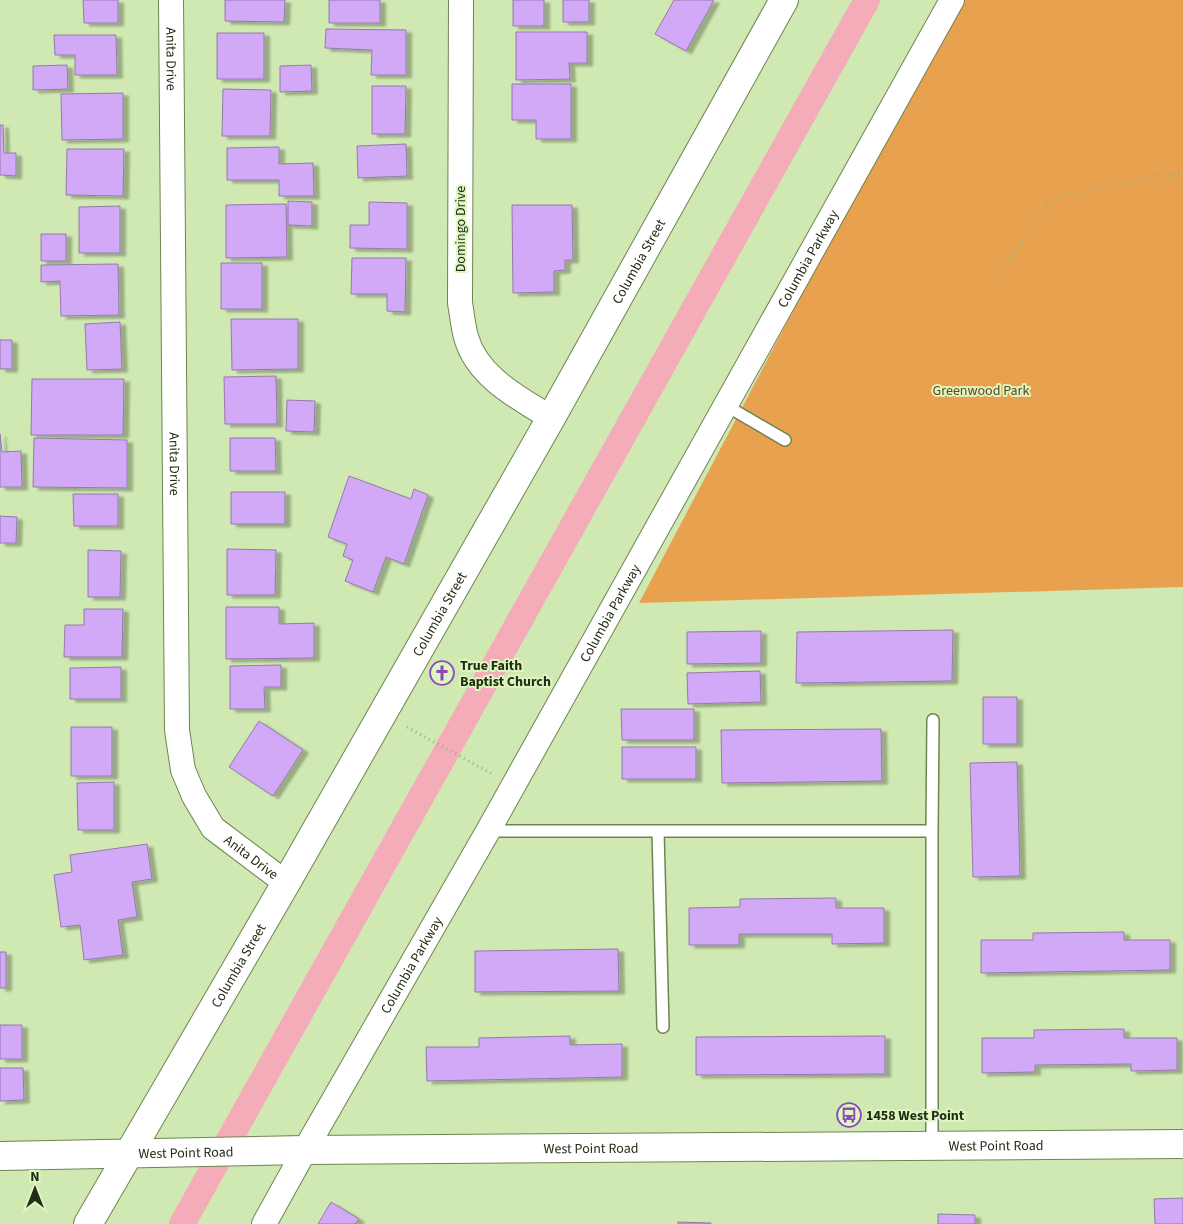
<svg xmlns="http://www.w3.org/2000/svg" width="1183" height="1224" font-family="'Source Sans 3',sans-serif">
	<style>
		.green { fill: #e8a14f }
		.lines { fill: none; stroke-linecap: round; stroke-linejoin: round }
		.canal { stroke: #f4acb8; stroke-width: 26 }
		.building { fill: #d1a9f7; stroke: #937aab; filter: url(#shadow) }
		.lane-casing { stroke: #6e8452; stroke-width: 14 }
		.street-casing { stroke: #6e8452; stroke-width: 26 }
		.secondary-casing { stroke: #6e8452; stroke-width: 30 }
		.path { stroke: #9baf83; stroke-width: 3; stroke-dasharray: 1 4; stroke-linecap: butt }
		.lane { stroke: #fff; stroke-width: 11 }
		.street { stroke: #fff; stroke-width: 24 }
		.secondary { stroke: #fff; stroke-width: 28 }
		.labels { text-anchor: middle; stroke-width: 4; stroke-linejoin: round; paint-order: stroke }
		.street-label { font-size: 14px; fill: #232c17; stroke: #ddf6bf }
		.park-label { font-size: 14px; fill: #64431d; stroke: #ddf6bf }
		.poi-label { font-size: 14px; font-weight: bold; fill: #232c17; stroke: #ddf6bf; text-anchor: start }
	</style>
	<defs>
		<filter id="shadow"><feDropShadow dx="5.5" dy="3" stdDeviation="1" flood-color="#0004"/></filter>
	</defs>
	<rect width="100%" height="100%" fill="#d0e9b2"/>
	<path class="green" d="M957,0H1183V587L639,603Z"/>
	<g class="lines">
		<path class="canal" d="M182,1224L867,0"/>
	</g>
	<path class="building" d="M83,0H118V23H84Z
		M225,0H285L284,22L225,21Z
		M329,0H380V23H329Z
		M513,0H544V26H513Z
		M563,0H589V22H563Z
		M674,0H714L686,51L655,34Z
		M326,29L406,30V75H371L372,50L325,48Z
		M516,32H587V63H569L570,79L516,80Z
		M217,33H264V79H217Z
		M54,35H116L117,75H75V55H55Z
		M67,65L68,89L33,90V66Z
		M311,65L312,91L280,92V66Z
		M512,84H571V139H536V120H512Z
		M372,86H406L405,134H372Z
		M223,89L271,90L270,136H222Z
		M123,93V139L62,140L61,94Z
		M0,125H3L4,153H16V176L0,175Z
		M406,144L407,176L358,178L357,146Z
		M279,147V164L313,163L314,196H279V180H227V148Z
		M67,149H124L123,196L66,195Z
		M288,201L312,202V226L288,225Z
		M369,202L407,203V249L350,248V225H369Z
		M286,204L287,257L226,258V205Z
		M512,205H572L573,260H565V270L554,271V292L513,293Z
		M120,206V253H79V207Z
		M41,234H66V261H41Z
		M352,258H406L405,312L387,311V294H351Z
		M221,263H262V309H221Z
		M118,264L119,315L61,316L60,281L41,282V265Z
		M231,319H298V369L232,370Z
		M120,322L122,369L87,370L85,324Z
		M0,340H12V369H0Z
		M276,376L277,424H225L224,377Z
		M32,379H124L123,435H31Z
		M287,400L315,401L314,432L286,431Z
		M0,434L2,452L21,451L22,487H0Z
		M34,438L127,440V488L33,487Z
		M230,438H275L276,471H230Z
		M349,476L411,499L414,489L428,495L404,564L386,557L373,592L345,581L353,560L343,556L347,544L328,537Z
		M231,492H285V524H231Z
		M73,494H118V526H74Z
		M0,516L17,517L16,543H0Z
		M227,549L276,550L275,595H227Z
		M88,550L121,551L120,597H88Z
		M226,607H279V624L314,623V658L226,659Z
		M84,609H123L122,657H64L65,625H84Z
		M953,630L952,681L796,683L797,632Z
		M761,631V663L687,664V632Z
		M281,665V687H264L265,709H230V666Z
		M121,667V699H70V668Z
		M760,671L761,702L688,704L687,673Z
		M983,697H1017V744H983Z
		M621,709H694V740H622Z
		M259,721L303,750L273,796L229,767Z
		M71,727H112V776H71Z
		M881,729L882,781L722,783L721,730Z
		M622,747H696V779H622Z
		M1017,762L1020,876L973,877L970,763Z
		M114,782V830H78L77,783Z
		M147,844L152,879L132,882L137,917L118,920L123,955L84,960L80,925L61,927L54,875L72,872L70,855Z
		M836,898V908H884V943L832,944V934H739V945H689V908L740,907V899Z
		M1124,932V940H1170V970L981,973V940H1033V933Z
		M618,949L619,991L475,992V951Z
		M0,952H6V988H0Z
		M0,1025H22V1059H0Z
		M1124,1029V1038H1177V1070L1131,1071V1064L1035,1065V1072L982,1073V1038H1034V1030Z
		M570,1036V1045L622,1044V1077L427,1081L426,1047H479V1038Z
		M885,1036V1074L696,1075V1037Z
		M0,1068H23L24,1100L0,1101Z
		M1183,1198V1224H1155L1154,1199Z
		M331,1202L359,1219L355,1224H318Z
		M938,1214L975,1215V1224H938Z
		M678,1222L711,1223V1224H678Z"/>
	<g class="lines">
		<g class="lane-casing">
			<path id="lane" d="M725,405L785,440
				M488,831H932V1146
				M658,831L663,1027
				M932,831L933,720"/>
		</g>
		<g class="street-casing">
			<g id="street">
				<path id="s1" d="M171,0L177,730L183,770L194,796L213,828L286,883"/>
				<path d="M461,0L460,303C462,314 463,326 466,337C477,377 519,398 551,418"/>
				<path id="s2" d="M264,1224L305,1150L488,831L952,0"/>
			</g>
		</g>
		<g class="secondary-casing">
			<g id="secondary">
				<path id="s3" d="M0,1156L305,1150L1183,1144"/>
				<path id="s4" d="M88,1224L286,883L551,418L784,0"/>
			</g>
		</g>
		<path class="path" d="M997,278L1047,203L1065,196L1157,175L1172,176L1183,173
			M407,727L492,774"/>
		<use href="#lane" class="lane"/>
		<use href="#street" class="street"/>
		<use href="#secondary" class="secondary"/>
	</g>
	<defs>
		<g id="church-ring" transform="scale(1.25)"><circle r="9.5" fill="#ddf6bf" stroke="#8b49be" stroke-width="1.5"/><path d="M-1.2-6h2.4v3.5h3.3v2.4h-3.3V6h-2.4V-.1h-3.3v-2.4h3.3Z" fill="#8b49be"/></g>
		<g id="bus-ring" transform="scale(1.25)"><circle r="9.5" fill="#ddf6bf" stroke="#8b49be" stroke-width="1.5"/><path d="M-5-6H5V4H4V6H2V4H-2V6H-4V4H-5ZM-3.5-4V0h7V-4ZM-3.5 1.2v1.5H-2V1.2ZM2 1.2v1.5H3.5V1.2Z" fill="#8b49be"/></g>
	</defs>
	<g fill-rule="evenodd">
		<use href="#church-ring" x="442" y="673"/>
		<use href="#bus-ring" x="849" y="1115"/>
	</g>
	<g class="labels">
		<g class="street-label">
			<text dy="5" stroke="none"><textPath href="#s1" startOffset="59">Anita Drive</textPath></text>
			<text transform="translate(460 229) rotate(-90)" y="5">Domingo Drive</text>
			<text dy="5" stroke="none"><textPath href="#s2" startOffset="1108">Columbia Parkway</textPath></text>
			<text dy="5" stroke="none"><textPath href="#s4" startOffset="1109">Columbia Street</textPath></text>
			<text dy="5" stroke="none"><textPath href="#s1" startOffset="464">Anita Drive</textPath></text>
			<text dy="5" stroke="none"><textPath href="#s2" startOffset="702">Columbia Parkway</textPath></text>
			<text dy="5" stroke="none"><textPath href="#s4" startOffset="704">Columbia Street</textPath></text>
			<text dy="5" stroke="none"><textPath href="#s1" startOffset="884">Anita Drive</textPath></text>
			<text dy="5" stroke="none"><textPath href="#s4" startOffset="299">Columbia Street</textPath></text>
			<text dy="5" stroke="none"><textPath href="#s2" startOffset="298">Columbia Parkway</textPath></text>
			<text dy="5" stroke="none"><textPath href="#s3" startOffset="996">West Point Road</textPath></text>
			<text dy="5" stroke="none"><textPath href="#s3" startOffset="591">West Point Road</textPath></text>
			<text dy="5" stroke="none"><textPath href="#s3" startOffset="186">West Point Road</textPath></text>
		</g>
		<g class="park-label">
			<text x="981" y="395">Greenwood Park</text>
		</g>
		<g class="poi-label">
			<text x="460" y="670">True Faith<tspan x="460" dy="16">Baptist Church</tspan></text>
			<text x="866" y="1120">1458 West Point</text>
		</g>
	</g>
	<g transform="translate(35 1189)" stroke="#ddf6bf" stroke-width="4" paint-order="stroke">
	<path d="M0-4L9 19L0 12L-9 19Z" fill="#232c17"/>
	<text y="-8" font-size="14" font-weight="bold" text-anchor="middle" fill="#232c17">N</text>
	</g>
</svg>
